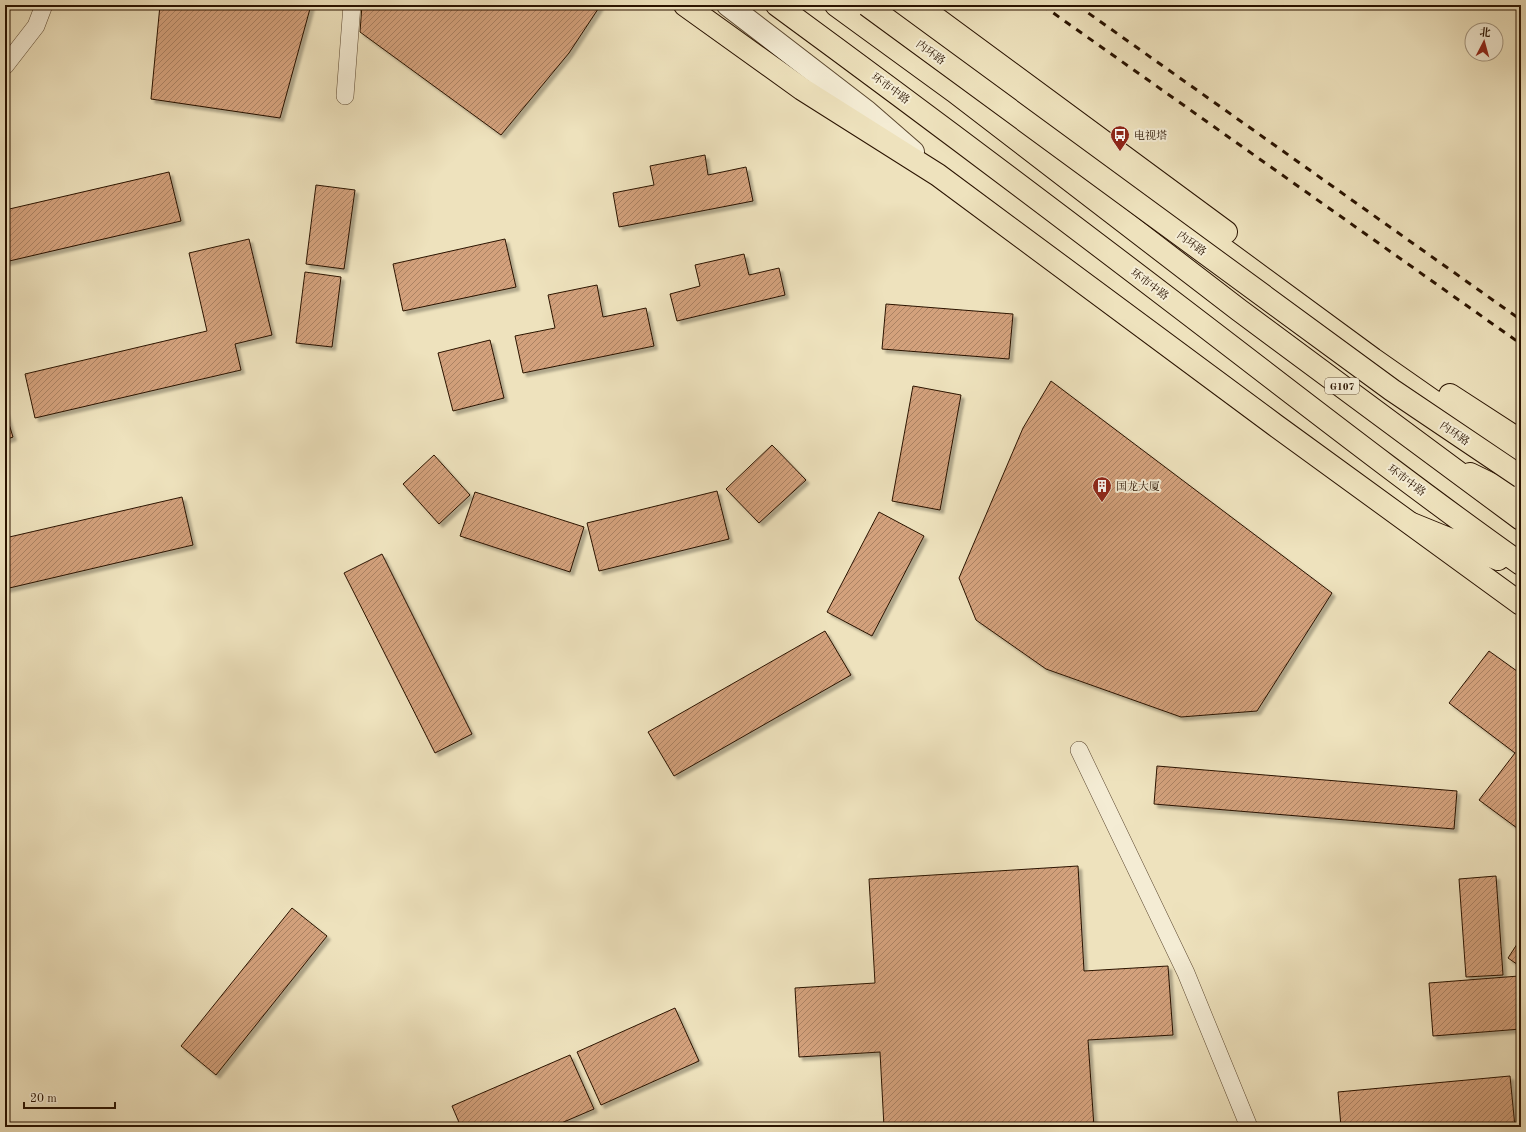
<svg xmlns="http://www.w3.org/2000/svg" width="1526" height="1132" font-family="'Old Standard TT','Noto Serif SC',serif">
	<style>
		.building { fill: url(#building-hatch); stroke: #2a1300; filter: url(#shadow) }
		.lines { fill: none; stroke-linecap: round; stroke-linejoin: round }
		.service-casing { stroke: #5b472f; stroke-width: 18 }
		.tertiary-casing { stroke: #5b472f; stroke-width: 24 }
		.primary-casing { stroke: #2a1300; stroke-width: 24 }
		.trunk-casing { stroke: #2a1300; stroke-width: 24 }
		.service { stroke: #f4ecd4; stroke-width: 17 }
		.tertiary { stroke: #f4ecd4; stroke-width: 22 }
		.primary { stroke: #eee2bd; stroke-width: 22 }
		.trunk { stroke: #eee2bd; stroke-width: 22 }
		.rail { stroke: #2a1300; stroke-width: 3; stroke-dasharray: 7 7; stroke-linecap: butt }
		.trunk-bridge-casing { stroke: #2a1300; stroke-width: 24; stroke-linecap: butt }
		.trunk-bridge { stroke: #eee2bd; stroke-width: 22 }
		.labels { text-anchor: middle; stroke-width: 4; stroke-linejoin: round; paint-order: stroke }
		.shield { fill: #f4ecd4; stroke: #675440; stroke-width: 1 }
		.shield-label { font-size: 10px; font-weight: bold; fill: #2a1300 }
		.street-label { font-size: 11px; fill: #2a1300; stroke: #f4ecd4 }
		.poi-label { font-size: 11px; fill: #2a1300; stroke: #f4ecd4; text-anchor: start }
	</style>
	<defs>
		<pattern id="building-hatch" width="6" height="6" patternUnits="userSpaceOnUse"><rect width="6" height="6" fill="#d3a17c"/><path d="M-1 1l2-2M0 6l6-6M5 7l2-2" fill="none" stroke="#ab8263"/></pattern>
		<filter id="shadow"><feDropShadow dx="3.5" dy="3.5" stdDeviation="1" flood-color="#0004"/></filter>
	</defs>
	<rect width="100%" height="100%" fill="#eee2bd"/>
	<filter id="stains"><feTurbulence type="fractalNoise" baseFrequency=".005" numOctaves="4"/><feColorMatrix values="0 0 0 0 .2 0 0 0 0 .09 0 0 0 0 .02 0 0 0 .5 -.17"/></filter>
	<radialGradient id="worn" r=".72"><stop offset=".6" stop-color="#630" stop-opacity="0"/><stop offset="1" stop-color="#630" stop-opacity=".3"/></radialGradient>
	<path class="building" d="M160,5H311L280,118L151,99Z
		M362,5H599L600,6L569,53L501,135L360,32Z
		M705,155L708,175L746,167L753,201L619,227L613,193L654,185L650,166Z
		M169,172L181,221L5,262V210Z
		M316,185L355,190L344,269L306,264Z
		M249,239L272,335L235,344L241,370L35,418L25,374L207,331L189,253Z
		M505,239L516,287L403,311L393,264Z
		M744,254L749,275L779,268L785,295L677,321L670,294L700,286L695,265Z
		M305,272L341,277L332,347L296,343Z
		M597,285L603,317L646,308L654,346L523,373L515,336L555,328L548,295Z
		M886,304L1013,314L1009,359L882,349Z
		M490,340L504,398L453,411L438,353Z
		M1051,381L1332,593L1257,711L1181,717L1046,669L976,620L959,578L1023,428Z
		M913,386L961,395L940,510L892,501Z
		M5,411L13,437L5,440Z
		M772,445L806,480L759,523L726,489Z
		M434,455L470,495L439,524L403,484Z
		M717,491L729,539L599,571L587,523Z
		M475,492L584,527L570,572L460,536Z
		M182,497L193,545L5,589V538Z
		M879,512L924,536L872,636L827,612Z
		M382,554L472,734L435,753L344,573Z
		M825,631L851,675L674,776L648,732Z
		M1489,651L1521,674V831L1479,800L1515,753L1449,703Z
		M1157,766L1457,791L1454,829L1154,804Z
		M1078,866L1084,971L1168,966L1173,1035L1088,1040L1094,1127H884L880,1052L799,1057L795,988L875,983L869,879Z
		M1496,876L1503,975L1466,977L1459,879Z
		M292,908L327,936L216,1075L181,1046Z
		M1521,938V967L1508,958Z
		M1519,976L1521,1029L1433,1036L1429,983Z
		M675,1008L699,1061L601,1105L577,1052Z
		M570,1055L594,1109L552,1127H461L452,1106Z
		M1510,1076L1515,1127H1341L1338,1092Z"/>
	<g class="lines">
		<g class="service-casing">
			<path id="service" d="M5,66L36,26L44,5
				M345,96L352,5
				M1079,750L1186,973L1249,1127"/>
		</g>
		<g class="tertiary-casing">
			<path id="tertiary" d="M728,5L867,112L913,152"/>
		</g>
		<g class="primary-casing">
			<path id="primary" d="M685,5L802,89L938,175L1275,425L1521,604
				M1470,474L1521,499"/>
		</g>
		<g class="trunk-casing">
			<path id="trunk" d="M777,5C912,104 1045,204 1177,305C1291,392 1404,481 1521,564
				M836,5L954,91L1239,310L1521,519
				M891,5L1373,359L1486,438L1521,464
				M918,5L1226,232
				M1450,395L1521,441
				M1412,524L1498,559"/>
		</g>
		<use href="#service" class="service"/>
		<use href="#tertiary" class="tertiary"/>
		<use href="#primary" class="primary"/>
		<use href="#trunk" class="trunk"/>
		<path class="rail" d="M1042,5L1521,344
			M1077,5L1521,320"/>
		<g class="trunk-bridge-casing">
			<path id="trunk-bridge" d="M867,5L1392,390L1521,477"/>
		</g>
		<use href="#trunk-bridge" class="trunk-bridge"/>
	</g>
	<defs>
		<g id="bus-pin" transform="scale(1)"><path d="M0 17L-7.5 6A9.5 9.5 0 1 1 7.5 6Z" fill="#8f2418" stroke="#f4ecd4"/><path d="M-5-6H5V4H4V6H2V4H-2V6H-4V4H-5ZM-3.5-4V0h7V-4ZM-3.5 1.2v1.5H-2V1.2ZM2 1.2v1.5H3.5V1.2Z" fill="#fff"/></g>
		<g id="building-pin" transform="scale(1)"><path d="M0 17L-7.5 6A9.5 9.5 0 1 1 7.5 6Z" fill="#8f2418" stroke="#f4ecd4"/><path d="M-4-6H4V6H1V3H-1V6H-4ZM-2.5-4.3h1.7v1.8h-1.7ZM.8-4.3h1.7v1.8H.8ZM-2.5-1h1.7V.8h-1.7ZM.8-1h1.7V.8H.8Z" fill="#fff"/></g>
	</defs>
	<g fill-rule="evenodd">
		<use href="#bus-pin" x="1120" y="135"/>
		<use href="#building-pin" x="1102" y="486"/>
	</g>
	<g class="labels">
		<rect class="shield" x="1325" y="378" width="34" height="16" rx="3"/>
		<g class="shield-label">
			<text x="1342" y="390">G107</text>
		</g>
		<g class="street-label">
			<text transform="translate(931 52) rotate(36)" y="4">内环路</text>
			<text transform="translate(891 88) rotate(36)" y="4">环市中路</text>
			<text transform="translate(1192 243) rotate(36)" y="4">内环路</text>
			<text transform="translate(1150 284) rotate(37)" y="4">环市中路</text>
			<text transform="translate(1455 433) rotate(34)" y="4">内环路</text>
			<text transform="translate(1407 480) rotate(37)" y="4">环市中路</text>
		</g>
		<g class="poi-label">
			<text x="1134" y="139">电视塔</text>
			<text x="1116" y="490">国龙大厦</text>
		</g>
	</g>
	<rect width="1526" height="1132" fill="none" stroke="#eee2bd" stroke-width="20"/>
	<rect x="6" y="6" width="1514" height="1120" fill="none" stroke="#2a1300" stroke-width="2"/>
	<rect x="10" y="10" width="1506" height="1112" fill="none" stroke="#2a1300"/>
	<g transform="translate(1484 42) rotate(6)"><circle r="19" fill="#f4ecd4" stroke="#a3957f"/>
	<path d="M0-3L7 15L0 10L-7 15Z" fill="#8f2418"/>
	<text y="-6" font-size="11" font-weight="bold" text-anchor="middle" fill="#2a1300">北</text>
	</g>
	<path d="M24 1102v6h91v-6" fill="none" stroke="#2a1300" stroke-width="2"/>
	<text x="30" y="1102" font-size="12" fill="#2a1300" stroke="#f4ecd4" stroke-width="3" paint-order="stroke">20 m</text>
	<rect width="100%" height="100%" filter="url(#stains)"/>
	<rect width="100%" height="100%" fill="url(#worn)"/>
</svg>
